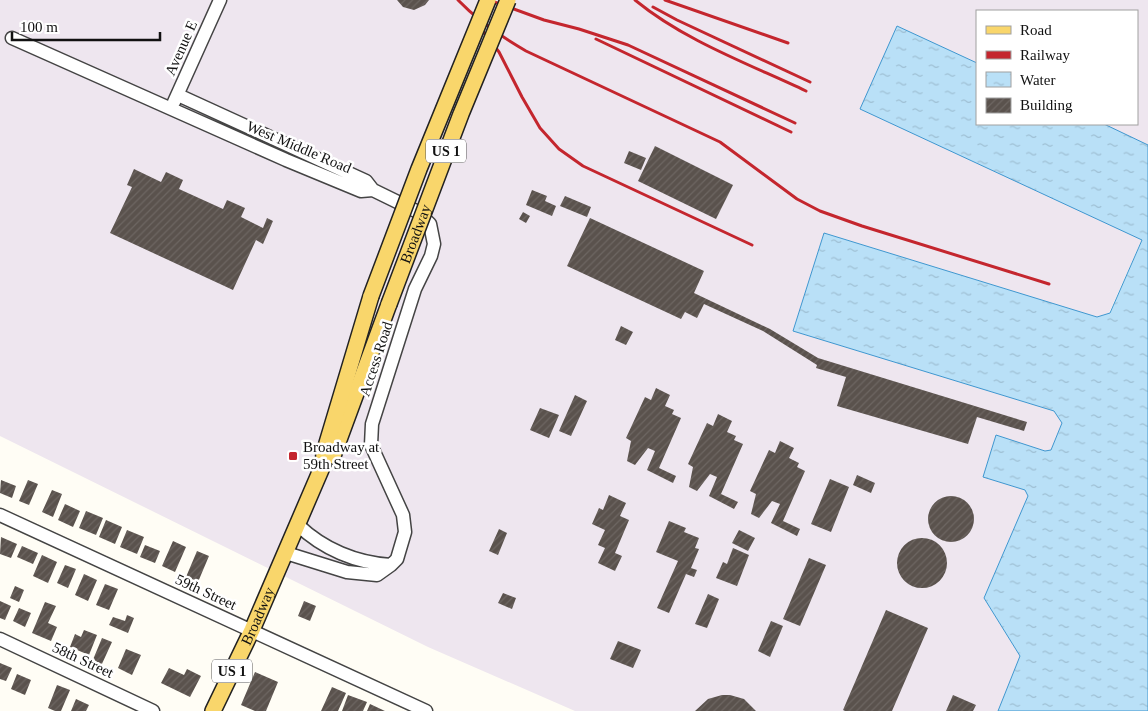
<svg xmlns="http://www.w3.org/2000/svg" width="1148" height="711" font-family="'Times New Roman',serif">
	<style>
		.industrial { fill: #eee6ef }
		.water { fill: url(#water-ripples); stroke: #3f96cf }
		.building { fill: url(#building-hatch) }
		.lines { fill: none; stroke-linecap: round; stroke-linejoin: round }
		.minor-casing { stroke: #444; stroke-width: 15 }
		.major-casing { stroke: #222; stroke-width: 18 }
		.minor { stroke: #fff; stroke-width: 12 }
		.major { stroke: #f9d66b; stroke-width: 15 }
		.rail { stroke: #c4262e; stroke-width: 3 }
		.major-bridge-casing { stroke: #222; stroke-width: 18; stroke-linecap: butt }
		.major-bridge { stroke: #f9d66b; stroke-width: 15 }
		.poi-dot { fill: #c4262e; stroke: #fff; stroke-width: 2 }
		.labels { text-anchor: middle; stroke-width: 5; stroke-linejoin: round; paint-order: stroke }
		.shield { fill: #fff; stroke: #585858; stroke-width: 1 }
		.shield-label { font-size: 14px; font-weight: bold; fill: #111 }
		.street-label { font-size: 15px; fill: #111; stroke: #fff }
		.poi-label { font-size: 15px; fill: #111; stroke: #fff; text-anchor: start }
	</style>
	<defs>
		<pattern id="water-ripples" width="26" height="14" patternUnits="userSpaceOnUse" patternTransform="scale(1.25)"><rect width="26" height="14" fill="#b9e0f7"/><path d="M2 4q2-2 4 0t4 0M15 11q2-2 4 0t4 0" fill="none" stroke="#9ebfd3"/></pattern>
		<pattern id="building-hatch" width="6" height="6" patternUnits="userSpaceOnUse" patternTransform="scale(1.25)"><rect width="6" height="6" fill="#5a524d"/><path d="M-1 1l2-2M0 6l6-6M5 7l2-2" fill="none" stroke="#6d6662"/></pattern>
	</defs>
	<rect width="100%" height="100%" fill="#fffdf5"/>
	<path class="industrial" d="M0,0H1148V145L1104,124H1137V11H977V63L897,26L860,109L1142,239L1109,313L1097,317L824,233L793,331L1054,411L1062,423L1051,450L1045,451L996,435L983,477L1026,490L1028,496L984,598L1020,656L998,711H575L428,647L0,436Z"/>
	<path class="water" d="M897,26L977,63V124H1104L1148,145V711H998L1020,656L984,598L1028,496L1025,490L983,477L996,435L1045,451L1051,450L1062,423L1054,411L793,331L824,233L1097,317L1110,313L1142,240L860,109Z"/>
	<path class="building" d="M397,0H429L425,5L414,10L403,7Z
		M655,146L733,185L716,219L638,181Z
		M629,151L646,158L641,170L624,163Z
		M134,169L161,182L166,172L183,180L179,189L223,209L227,200L245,208L241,217L263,228L267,218L273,221L263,244L256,240L233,290L110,233L132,187L127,185Z
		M532,190L547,196L545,201L556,206L552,216L526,205Z
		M565,196L591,207L587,217L560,206Z
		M523,212L530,216L526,223L519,219Z
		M590,218L704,271L694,293L770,329L818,358L1027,422L1024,431L977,417L968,444L837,406L846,377L816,368L817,365L763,331L704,304L697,318L685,312L681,319L567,266Z
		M621,326L633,332L626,345L615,340Z
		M656,388L670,395L665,406L674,410L672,414L681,418L659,468L676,476L673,483L647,470L655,451L648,448L635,465L627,461L631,441L626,438L645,397L651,400Z
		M575,395L587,401L571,436L559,431Z
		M540,408L559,415L549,438L530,430Z
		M718,414L732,421L727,432L736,436L734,440L743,444L721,494L738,502L734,509L709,496L717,477L710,474L697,491L689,487L693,467L688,464L707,423L713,426Z
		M780,441L794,448L789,458L799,463L797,467L805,471L783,521L800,529L797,536L771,523L780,504L772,501L759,518L751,514L756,494L750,491L769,450L775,453Z
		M857,475L875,483L871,493L853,485Z
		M830,479L849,487L831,532L811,524Z
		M1,480L16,486L12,498L0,493Z
		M28,480L38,484L29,505L19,501Z
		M52,490L62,494L53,517L42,512Z
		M609,495L626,503L620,516L629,520L615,553L622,556L615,571L598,563L605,548L598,545L605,530L592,524L599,508L603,510Z
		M928 519a23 23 0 1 1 46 0a23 23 0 1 1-46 0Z
		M65,504L80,511L73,527L58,520Z
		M86,511L103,518L96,535L79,528Z
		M106,520L122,527L115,544L99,537Z
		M669,521L686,528L684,532L699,538L695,548L699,549L691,568L697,570L694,577L686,574L669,613L657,608L678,561L656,552Z
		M499,529L507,533L498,555L489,551Z
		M127,530L144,537L137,554L120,547Z
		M739,530L755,538L748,551L732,543Z
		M1,537L17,544L11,558L0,554Z
		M897 563a25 25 0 1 1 50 0a25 25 0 1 1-50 0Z
		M173,541L186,547L175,572L162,566Z
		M145,545L160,551L155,563L140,557Z
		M22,546L38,553L33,564L17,557Z
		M733,548L749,555L737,586L716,578L723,562L727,564Z
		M197,551L209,556L198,582L186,577Z
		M42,555L57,562L48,583L33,576Z
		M809,558L826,565L800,626L783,619Z
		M65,565L76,569L68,588L57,583Z
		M84,574L97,580L88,601L75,595Z
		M105,584L118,589L109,610L96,605Z
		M15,586L24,590L19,602L10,598Z
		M503,593L516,598L512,609L498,603Z
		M708,594L719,599L707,628L695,624Z
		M0,601L11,606L5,620L0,618Z
		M304,601L316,606L310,621L298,616Z
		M45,602L56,606L48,623L57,627L51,641L32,633Z
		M19,608L31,613L25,627L13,621Z
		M886,610L928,628L892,711H845L843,710Z
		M127,615L134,618L128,633L109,625L113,617L125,621Z
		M771,621L783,626L770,657L758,651Z
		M84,630L97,635L89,655L70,647L75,634L81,637Z
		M102,638L112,642L101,666L92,662Z
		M618,641L641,650L633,668L610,659Z
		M126,649L141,655L132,675L118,668Z
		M0,663L12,668L6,681L0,679Z
		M169,668L184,675L187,669L201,676L190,697L161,683Z
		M255,672L278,682L266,711H255L241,705Z
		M17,674L31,680L25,695L11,689Z
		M57,685L70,690L61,711H55L48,708Z
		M332,687L346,693L338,711H321Z
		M348,695L367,702L363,711H342Z
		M722,695H730L744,699L756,711H695L708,699Z
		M953,695L976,705L973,711H946Z
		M76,699L89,705L86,711H71Z
		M370,704L385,711H367Z"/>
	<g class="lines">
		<g class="minor-casing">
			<path id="minor" d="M12,38L286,160L361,191L373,190L418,212L430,224L434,244L431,256L415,289L372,424L371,445L403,515L405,532L397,559L391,565L377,575L347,572L286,553
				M178,95L366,181L373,190
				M174,102L220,0
				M0,515L426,711
				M298,525C323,549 356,563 391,565
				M0,639L153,711"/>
		</g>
		<g class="major-casing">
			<g id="major">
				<path d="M333,456L389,304"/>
				<path id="s1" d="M213,711L252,630L323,465L324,453L371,296"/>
			</g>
		</g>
		<use href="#minor" class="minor"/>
		<use href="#major" class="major"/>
		<path class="rail" d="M458,0C478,21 500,36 526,51L720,142L797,199L820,211L862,226L1049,284
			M489,0L544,20L579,29L628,45L795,123
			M635,0C685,41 749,64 806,91
			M665,0L788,43
			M653,7L677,20L810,82
			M478,25L499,52L522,97L540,128L559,149L583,166L752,245
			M596,39L791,132"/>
		<g class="major-bridge-casing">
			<g id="major-bridge">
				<path d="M371,296L419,169L488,0"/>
				<path id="s2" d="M389,304L461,114L508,0"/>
			</g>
		</g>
		<use href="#major-bridge" class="major-bridge"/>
	</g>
	<rect class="poi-dot" x="288" y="451" width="10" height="10" rx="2.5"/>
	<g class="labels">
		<g class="shield">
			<rect x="426" y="139.5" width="40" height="23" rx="4"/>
			<rect x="212" y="659.5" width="40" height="23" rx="4"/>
		</g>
		<g class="shield-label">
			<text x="446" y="156">US 1</text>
			<text x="232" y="676">US 1</text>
		</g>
		<g class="street-label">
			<text transform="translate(181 48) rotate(-66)" y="5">Avenue E</text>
			<text transform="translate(299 147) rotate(23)" y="5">West Middle Road</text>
			<text dy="5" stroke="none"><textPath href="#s2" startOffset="75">Broadway</textPath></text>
			<text transform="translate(376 359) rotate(-72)" y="5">Access Road</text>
			<text transform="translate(206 592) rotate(25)" y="5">59th Street</text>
			<text dy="5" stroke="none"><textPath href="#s1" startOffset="105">Broadway</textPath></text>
			<text transform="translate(83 660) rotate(25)" y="5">58th Street</text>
		</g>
		<g class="poi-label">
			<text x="303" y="452">Broadway at<tspan x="303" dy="17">59th Street</tspan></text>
		</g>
	</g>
	<rect x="976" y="10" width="162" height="115" fill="#ffffff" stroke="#a0a0a0"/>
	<rect x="986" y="26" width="25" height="8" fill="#f9d66b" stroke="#a0a0a0"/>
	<text x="1020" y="35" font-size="15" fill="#111111">Road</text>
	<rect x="986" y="51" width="25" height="8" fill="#c4262e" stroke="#a0a0a0"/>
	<text x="1020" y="60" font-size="15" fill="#111111">Railway</text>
	<rect x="986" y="72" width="25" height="15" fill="url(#water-ripples)" stroke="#a0a0a0"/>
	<text x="1020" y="85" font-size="15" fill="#111111">Water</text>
	<rect x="986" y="98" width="25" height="15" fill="url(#building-hatch)" stroke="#a0a0a0"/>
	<text x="1020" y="110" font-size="15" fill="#111111">Building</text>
	<path d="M12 32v8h148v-8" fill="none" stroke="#111111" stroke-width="2.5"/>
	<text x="20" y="32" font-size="15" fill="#111111" stroke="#ffffff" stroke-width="4" paint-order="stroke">100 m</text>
</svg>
